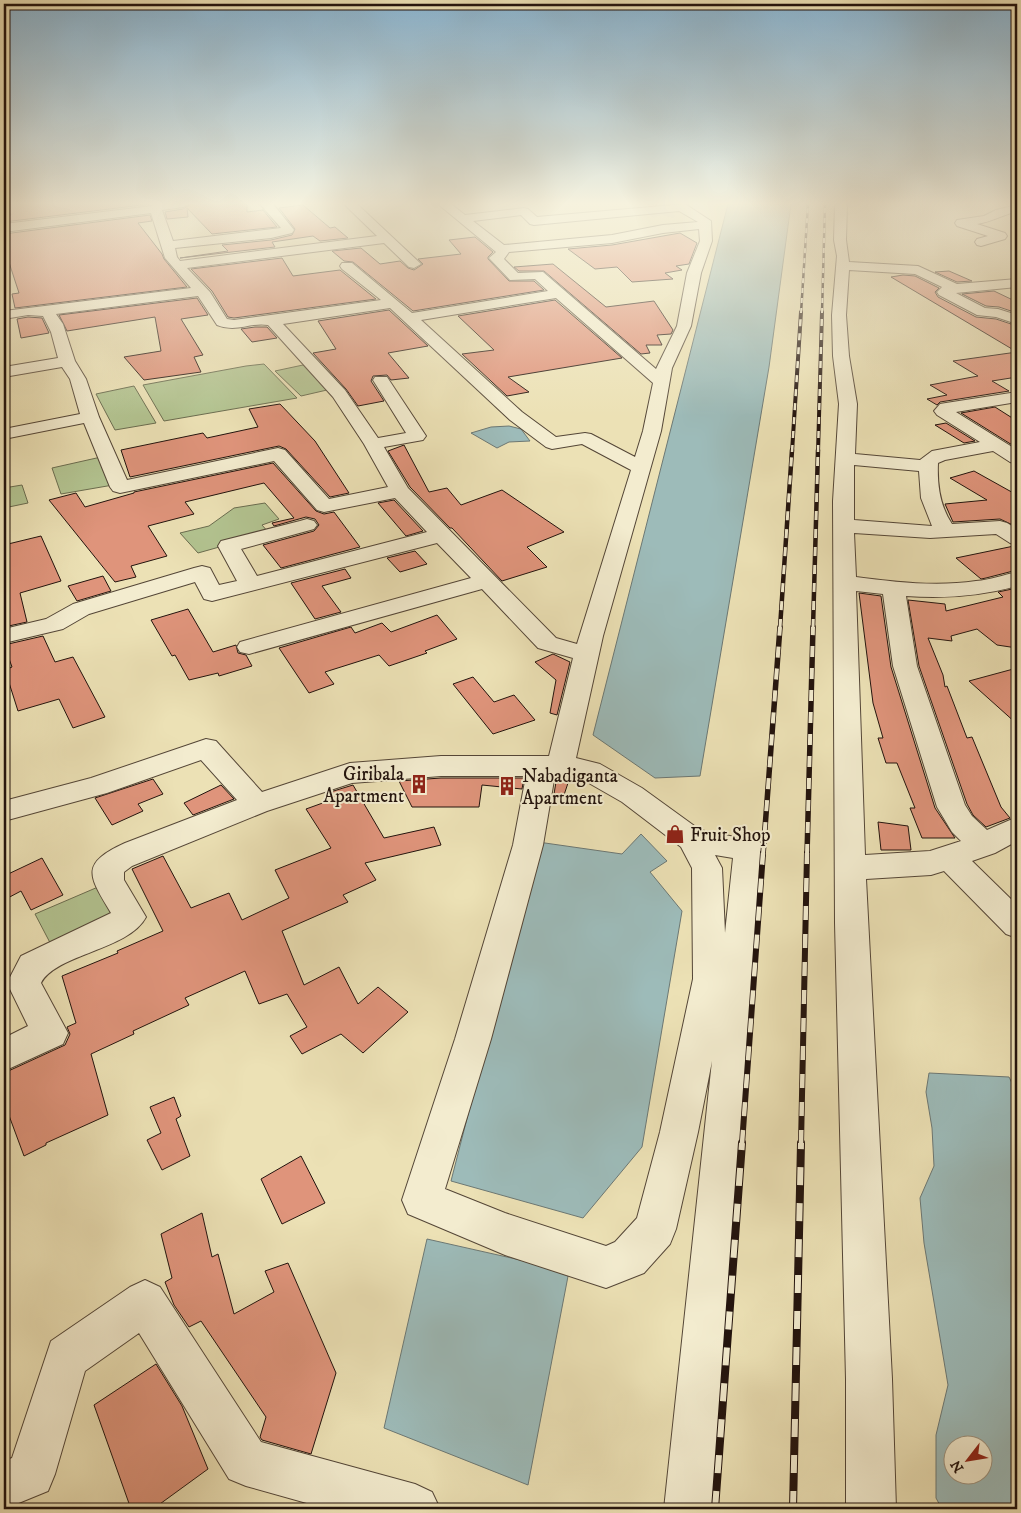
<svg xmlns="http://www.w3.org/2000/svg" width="1021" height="1513" font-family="'IM FELL DW Pica',serif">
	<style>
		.green { fill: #b3c491; stroke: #6a6c4f }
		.water { fill: #9dbbb9; stroke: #6c7874; fill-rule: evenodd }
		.building { fill: #df947b; stroke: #22130d }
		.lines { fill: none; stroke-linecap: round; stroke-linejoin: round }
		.minor-casing { stroke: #544637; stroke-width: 2 }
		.minor { fill: #f3eccf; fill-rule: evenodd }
		.rail-far5-casing { stroke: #22130d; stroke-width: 2.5 }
		.rail-far4-casing { stroke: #22130d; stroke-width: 4 }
		.rail-far3-casing { stroke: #22130d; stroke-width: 4.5 }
		.rail-far2-casing { stroke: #22130d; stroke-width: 5.5 }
		.rail-far1-casing { stroke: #22130d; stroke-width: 6 }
		.rail-casing { stroke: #22130d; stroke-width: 8 }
		.rail-far5 { stroke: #f3eccf; stroke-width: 2; stroke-dasharray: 5; stroke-linecap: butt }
		.rail-far4 { stroke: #f3eccf; stroke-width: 2.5; stroke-dasharray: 7; stroke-linecap: butt }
		.rail-far3 { stroke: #f3eccf; stroke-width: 3; stroke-dasharray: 9; stroke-linecap: butt }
		.rail-far2 { stroke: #f3eccf; stroke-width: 4; stroke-dasharray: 11; stroke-linecap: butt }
		.rail-far1 { stroke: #f3eccf; stroke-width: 4.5; stroke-dasharray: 14; stroke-linecap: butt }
		.rail { stroke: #f3eccf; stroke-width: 6; stroke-dasharray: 18; stroke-linecap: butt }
		.labels { text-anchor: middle; stroke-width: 4; stroke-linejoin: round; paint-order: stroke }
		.poi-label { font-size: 19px; fill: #22130d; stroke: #f3eccf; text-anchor: start }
	</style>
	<rect width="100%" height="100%" fill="#ece1b5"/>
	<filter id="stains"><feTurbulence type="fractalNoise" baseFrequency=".004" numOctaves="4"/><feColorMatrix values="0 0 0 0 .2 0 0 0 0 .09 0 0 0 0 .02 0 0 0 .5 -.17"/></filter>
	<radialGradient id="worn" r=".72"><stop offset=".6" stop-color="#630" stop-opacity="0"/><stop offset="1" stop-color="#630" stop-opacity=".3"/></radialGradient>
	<path class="green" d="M264,364L297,398L164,421L143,385L246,366Z
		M303,365L327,390L301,396L275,371Z
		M134,386L156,423L115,430L96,394Z
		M101,457L113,485L61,494L52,468Z
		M22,485L28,503L4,508V488Z
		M265,503L279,519L262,525L269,533L198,553L180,533L209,526L234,508Z
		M105,884L125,917L57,956L35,914Z"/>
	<path class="water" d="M728,204H791L769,367L700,776L655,778L593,735Z
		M509,426L521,429L530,441L509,442L497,448L471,433L491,427Z
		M641,834L667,861L650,872L682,911L642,1147L583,1218L451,1181L538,842L622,854Z
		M929,1073L1009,1077L1017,1093V1509H942L936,1498V1435L948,1385L924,1243L920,1198L934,1166L932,1128L926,1092ZM954,1446H984V1476H954Z
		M427,1239L569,1271L528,1485L384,1428Z"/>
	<path class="building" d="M6,204H150L4,222V216L11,215Z
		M191,204H247V212L263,210L277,227L212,234L187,208L188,217L167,219L165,212L183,209Z
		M303,205L330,228L335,227L348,238L320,241L313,236L272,242L275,247L180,258L228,251L222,245L271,240L292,235L295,229L279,208Z
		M150,215L152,221L138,223L162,254L164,259L187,287L15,308L12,294L19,293L4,247V234Z
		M680,233L697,243L689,264L676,266L682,270L665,273L673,279L632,282L617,267L595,269L568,249L612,245Z
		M475,237L493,252L488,257V259L509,281H534L544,290L413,311L353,262L344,261L332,251L361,248L380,264L400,261L408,268L414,270L423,264L418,259L461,254L449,240Z
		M282,258L293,276L340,270L376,299L234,318L228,317L212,291L191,269Z
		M553,264L606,307L654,301L673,330L671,334L657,335L662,345H646L650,353L641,354L544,271H519L514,267Z
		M949,271L972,281L957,282L935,272Z
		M903,275L915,276L939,288L935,292L938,297L976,317L996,319L1017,326V352L891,277Z
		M994,291L1017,302V313L999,307L986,306L962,294Z
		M197,298L208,315L181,319L203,355L194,357L201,372L144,380L124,357L161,351L155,317L67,331L59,315Z
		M555,300L622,358L508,377L529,392L507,396L462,354L494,350L458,316Z
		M389,310L428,346L388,353L409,378L391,380L387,375L373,376L371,381L384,401L358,406L346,389L313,353L336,349L318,321Z
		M28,317L42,318L49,333L21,338L17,319Z
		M255,327H267L277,338L252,342L241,329Z
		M1017,352V377L992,381L1009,391L940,402L937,405L927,399L947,395L930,385L978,376L953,361Z
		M280,404L315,441L349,493L330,497L286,449L279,446L130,477L121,450L203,433L207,438L258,427L249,409Z
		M995,407L1017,421V448L961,413Z
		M946,423L975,441L964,443L935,425Z
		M404,445L429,492L447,488L461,505L502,490L564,532L527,547L547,567L502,581L452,528H450L410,487L388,451Z
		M273,463L316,511L324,514L334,512L360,547L281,568L263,545L314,531L319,525L315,519L306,517L274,526L272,523L294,518L264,483L185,502L194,514L148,526L167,556L131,566L136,577L115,582L49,500L76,493L85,507L134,493V492Z
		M974,471L1017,495V527L1000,519L953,522L945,504L987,500L950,478Z
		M394,500L423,531L406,536L378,503Z
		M41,536L61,581L20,593L27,622L4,627V545Z
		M1014,546L1017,547V570L986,578L981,579L956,558Z
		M415,551L427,564L400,572L387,558Z
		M345,569L351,578L322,586L341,612L315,619L291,583Z
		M103,576L111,591L77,601L68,586Z
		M1017,588V648L997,645L977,629L951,636L952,641L928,638L943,675L945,687L947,686L967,738L972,737L1001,807L1010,818L986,827L973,815L967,804L919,666L908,600L945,604L946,611L1003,597L998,592Z
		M859,593L881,596L891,667L935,808L955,838H922L910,808H915L897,763H886L878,738H883L873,703Z
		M188,609L213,652L236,645L238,653L246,655L252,666L219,676L218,673L189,680L175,655L172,656L151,620Z
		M437,615L457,639L425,651L427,653L389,666L379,655L325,672L334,684L309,693L279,648L351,627L355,633L382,623L391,632Z
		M43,636L55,662L73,657L105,717L73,728L59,699L18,711L5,670L12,667L4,645Z
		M553,654L570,662L557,715L550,713L556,680L535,662Z
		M1017,668V724L969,681Z
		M473,677L494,702L514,695L535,720L493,734L453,684Z
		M562,775L570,777L564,795L554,794L557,776Z
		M441,778H524L522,789L482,785L479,807H412L399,781Z
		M153,779L163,794L138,804L143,811L112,825L95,798Z
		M221,785L234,799L193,815L184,803Z
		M353,785L384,838L434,827L441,845L365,863L376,880L343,895L348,902L282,931L304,985L339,967L358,1004L378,987L408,1012L363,1053L341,1034L302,1054L290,1036L307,1027L287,994L259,1004L245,971L185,998L189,1005L133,1031L134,1034L91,1054L108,1115L46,1143V1145L24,1156L4,1102V1073L65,1045L70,1034L67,1027L76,1023L62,976L118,953L117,951L163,931L132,869L163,856L191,908L229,893L242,920L289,898L275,870L331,848L306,809L331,800L327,793Z
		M878,822L908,826L911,850H881Z
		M42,858L63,895L31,910L21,891L4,900V876Z
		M174,1097L181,1116L176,1119L190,1156L162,1170L147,1140L161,1133L150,1107Z
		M301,1156L325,1203L282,1224L261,1179Z
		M202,1213L212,1257L218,1254L234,1314L274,1292L265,1271L288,1263L336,1373L311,1454L262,1440L260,1437L266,1417L201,1321L189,1327L174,1305L165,1282L172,1278L161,1234Z
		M156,1364L182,1406L208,1469L153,1509H131L94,1405Z"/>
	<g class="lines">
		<g class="minor-casing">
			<path id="minor" d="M152,204H189L183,207L162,210L173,241L281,228L260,204H273L294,230L292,233L271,238L175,248L177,257L180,261L377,236L344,204H357L421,264L414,268L409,267L384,243L187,268L210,292L227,319L234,320L381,300L342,269L340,266L342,263H352L412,313L548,291L535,279L510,280L489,258L496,252L438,204H451L465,215L524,208L528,209L537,217L685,204L711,221L712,241L701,273L691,326L672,368L661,431L603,636L576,758L600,764L642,788L700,830L760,842L764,850L714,1509H664L712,1061L698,1132L676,1229L670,1244L644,1273L606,1288L505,1255L408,1214L402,1200L455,1039L513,845L526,776H441L352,783L267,811L132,866L124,872V880L146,917C129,950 56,954 41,983L68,1033L63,1044L4,1071V1038L28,1026L7,983L21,956L111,913C89,876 79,864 125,843L237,800L201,760L107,793L4,821V801L91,778L206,739L216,741L262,792L350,763L441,756H549L573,658L538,648L482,589L249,654L240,652L237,647L240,642L471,578L437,543L212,601L204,599L195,582L89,614L63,629L4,643V629L46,619L73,604L194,568L202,566L210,568L219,585L237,581L218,546L221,541L300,521L307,519L314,521L317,525L314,529L241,549L257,576L427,532L395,498L324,512L317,510L274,461L120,493L113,491L110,487L84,423L4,439V429L80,414L70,379L62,367L4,377V367L58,358L51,332L43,316L28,315L4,319V311L191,288L165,258L151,213L4,232V224L152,206ZM679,211L698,222L663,225L612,235L504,245L473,221L521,215L530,224L534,225ZM699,229L700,241L687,273L677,326L656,369L543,272L518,273L504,259L509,252L612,243L663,233ZM198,296L217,325C237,333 249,322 268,325L333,397L364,444L388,487L329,499L285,450L278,448L127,480L99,417L86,379L75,361L63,324L56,314ZM556,298L653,383L643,431L635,457L591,434L585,433L556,437L522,412L421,320ZM390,308L510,420L546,447L552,449L582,444L631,470L577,644L556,638L408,488L384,447L423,440L426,436L387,377H375L373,380L406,433L378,438L345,390L283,324ZM562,773L580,778L622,802L681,847L692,868L693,979L660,1132L637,1218L615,1242L606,1246L505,1213L445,1189L491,1039L543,845L555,774ZM715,855L733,858L725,933L722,868Z
				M835,204H847L846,240L849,262L918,266L957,284L1017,279V287L956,293L985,308L998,309L1017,315V324L996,317L977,315L939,295L937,292L942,287L915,274L849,270L846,315L849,356L857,404L855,454L920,460L932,451L980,442L937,415L934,411L940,404L946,403L1017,392V402L956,412L1017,450V464L1010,462L993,451L945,460L938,463C937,485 940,506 952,524L1000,521L1007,523L1017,529V545L1010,543L996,534L930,538L854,533L856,577C895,582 936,587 976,581C990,580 1003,575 1017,572V586C980,596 944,599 906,596L917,666L965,805L972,816L987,830L1017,817V841L995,853L972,861L1017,905V938L1006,934L944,871L931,875L866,879L892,1379L896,1509H846V1379L835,923L833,501L839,404L833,356L832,315L837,256L834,240ZM854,465L919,471L921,498L932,526L854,520ZM856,591L883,594L893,666L937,807L952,832L961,841L930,851L865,855Z
				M1017,205V211C1003,215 991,222 977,224L1005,233L1007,236L1005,239L981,246L977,245L975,242L977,239L988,236L957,226L955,223L957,220L984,216L996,210Z
				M145,1280L160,1287L261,1442L415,1484L432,1492L440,1509H328L246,1486L229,1479L139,1333L85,1371L55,1474L48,1491L4,1509V1461L12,1458L51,1341L130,1287Z"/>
		</g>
		<use href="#minor" class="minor"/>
		<g class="rail-far5-casing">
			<path id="rail-far5" d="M801,313L808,204
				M822,313L825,204"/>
		</g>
		<g class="rail-far4-casing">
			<path id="rail-far4" d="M792,452L801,312
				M818,452L822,312"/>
		</g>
		<g class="rail-far3-casing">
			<path id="rail-far3" d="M780,628L792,450
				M813,628L818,450"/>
		</g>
		<g class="rail-far2-casing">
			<path id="rail-far2" d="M763,855L780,627
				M807,855L813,627"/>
		</g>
		<g class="rail-far1-casing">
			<path id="rail-far1" d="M742,1144L763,853
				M801,1144L807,853"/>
		</g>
		<g class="rail-casing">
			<path id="rail" d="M715,1509L742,1143
				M793,1509L801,1143"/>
		</g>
		<use href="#rail-far5" class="rail-far5"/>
		<use href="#rail-far4" class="rail-far4"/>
		<use href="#rail-far3" class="rail-far3"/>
		<use href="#rail-far2" class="rail-far2"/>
		<use href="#rail-far1" class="rail-far1"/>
		<use href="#rail" class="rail"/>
	</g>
	<linearGradient id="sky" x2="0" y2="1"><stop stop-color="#8ab7d5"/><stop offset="0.49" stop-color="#f6f2de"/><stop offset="1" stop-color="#f6f2de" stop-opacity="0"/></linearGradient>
	<rect width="1021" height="416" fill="url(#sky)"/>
	<defs>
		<g id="building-bare" transform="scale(1.5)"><path d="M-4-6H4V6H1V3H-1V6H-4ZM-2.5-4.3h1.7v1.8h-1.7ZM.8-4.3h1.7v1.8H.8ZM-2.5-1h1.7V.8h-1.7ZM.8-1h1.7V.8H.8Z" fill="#8f2418" stroke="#f3eccf" stroke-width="2.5" paint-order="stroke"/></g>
		<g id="shop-bare" transform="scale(1.5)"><path d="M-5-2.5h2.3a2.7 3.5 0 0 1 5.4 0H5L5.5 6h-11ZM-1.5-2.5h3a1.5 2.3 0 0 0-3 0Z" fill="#8f2418" stroke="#f3eccf" stroke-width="2.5" paint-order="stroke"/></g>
	</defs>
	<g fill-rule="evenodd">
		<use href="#building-bare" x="419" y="784"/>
		<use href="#building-bare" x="507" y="786"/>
		<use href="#shop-bare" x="675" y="834"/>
	</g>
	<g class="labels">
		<g class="poi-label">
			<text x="404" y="780" text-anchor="end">Giribala<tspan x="404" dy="22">Apartment</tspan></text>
			<text x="522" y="782">Nabadiganta<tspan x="522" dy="22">Apartment</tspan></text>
			<text x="690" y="841">Fruit Shop</text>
		</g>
	</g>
	<rect width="1021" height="1513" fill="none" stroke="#ece1b5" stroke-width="20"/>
	<rect x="5" y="5" width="1011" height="1503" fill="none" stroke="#22130d" stroke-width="2.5"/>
	<rect x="10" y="10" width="1001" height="1493" fill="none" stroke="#22130d"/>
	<g transform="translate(968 1460) rotate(239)"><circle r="24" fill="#f3eccf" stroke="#9f9581"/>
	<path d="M0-4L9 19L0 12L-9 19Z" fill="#8f2418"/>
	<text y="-8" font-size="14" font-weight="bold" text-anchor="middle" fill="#22130d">N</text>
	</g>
	<rect width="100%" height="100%" filter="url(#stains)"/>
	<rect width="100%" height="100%" fill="url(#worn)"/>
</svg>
